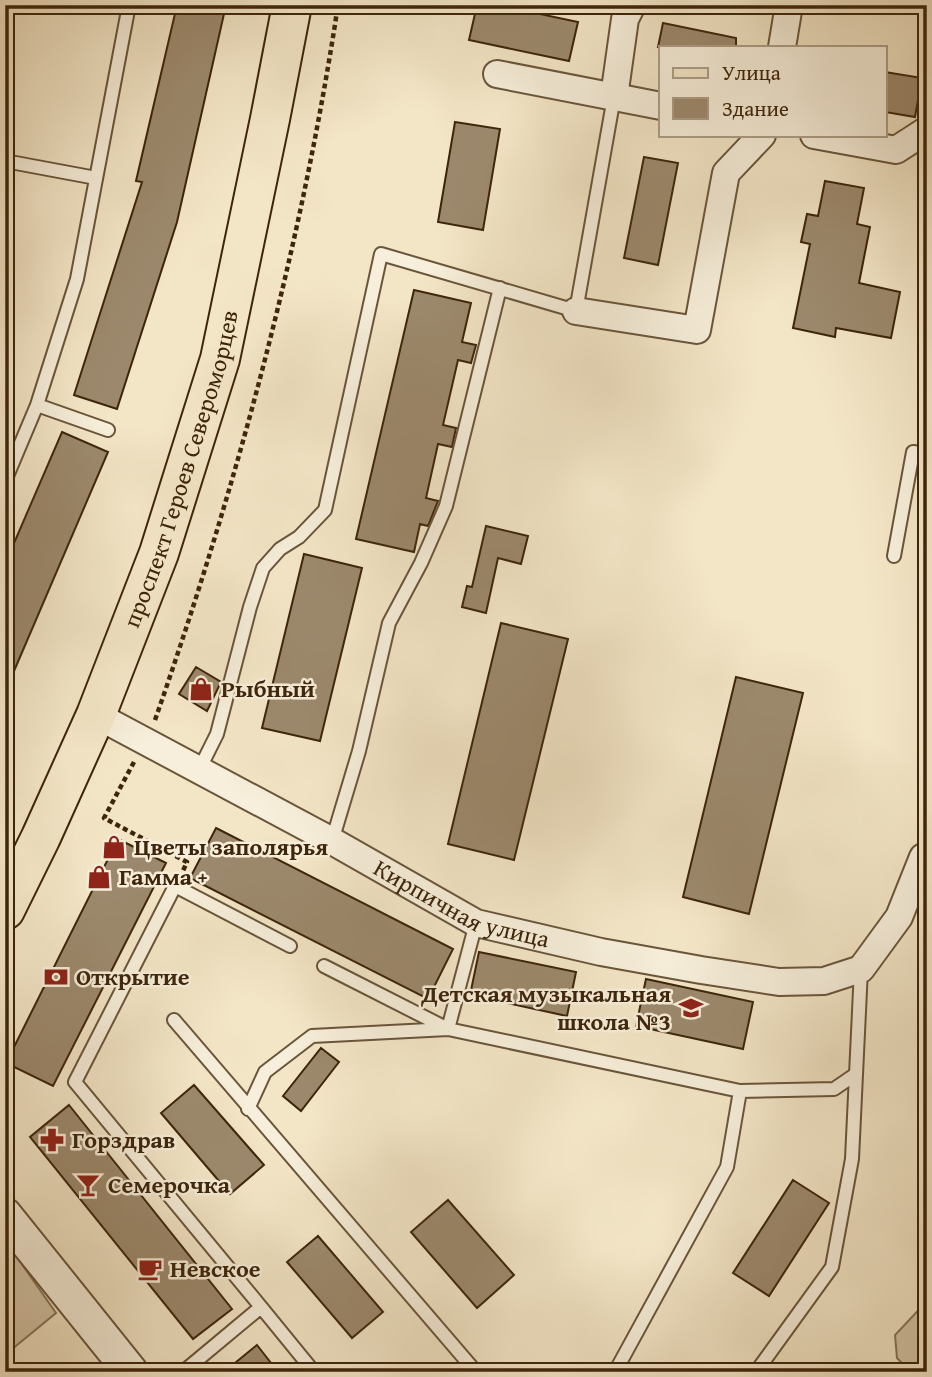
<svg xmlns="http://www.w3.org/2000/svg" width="932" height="1377" font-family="'Gentium Book Plus',serif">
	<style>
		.green { fill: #d4c5a7; stroke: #887559; stroke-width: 2 }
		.building { fill: #9c896d; stroke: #3d250b; stroke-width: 2 }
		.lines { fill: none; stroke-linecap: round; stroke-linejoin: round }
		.service-casing { stroke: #6a553a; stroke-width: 16 }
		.minor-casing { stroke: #6a553a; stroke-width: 30 }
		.tertiary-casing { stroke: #6a553a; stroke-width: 37 }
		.primary-casing { stroke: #3d250b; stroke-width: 42 }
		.path { stroke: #3d250b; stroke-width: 4.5; stroke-dasharray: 5 3.5; stroke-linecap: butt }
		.service { stroke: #f7efdb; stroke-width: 12 }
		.minor { stroke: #f7efdb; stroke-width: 26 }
		.tertiary { stroke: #f7efdb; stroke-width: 33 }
		.primary { stroke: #f3e6c7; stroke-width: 38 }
		.labels { text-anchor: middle; stroke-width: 5; stroke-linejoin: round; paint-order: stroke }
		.street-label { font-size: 24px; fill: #3d250b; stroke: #f7efdb }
		.poi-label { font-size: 24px; font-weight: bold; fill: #3d250b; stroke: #f7efdb; text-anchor: start }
	</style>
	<rect width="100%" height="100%" fill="#f3e6c7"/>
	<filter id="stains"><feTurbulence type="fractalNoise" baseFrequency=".00286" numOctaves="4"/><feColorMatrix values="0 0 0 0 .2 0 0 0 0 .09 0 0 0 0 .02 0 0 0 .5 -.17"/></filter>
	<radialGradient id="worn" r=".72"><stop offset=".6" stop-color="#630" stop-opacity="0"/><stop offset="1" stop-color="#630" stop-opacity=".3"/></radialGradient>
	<path class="green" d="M5,1240L56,1313L5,1355Z
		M927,1301V1365L918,1372H910L897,1358L895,1335Z"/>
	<path class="building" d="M177,5H226L177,222L117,409L74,395L142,182L136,181Z
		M477,5H497L578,22L569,61L469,40Z
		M663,23L736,38V47H658Z
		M885,72L922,78L915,117L885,112Z
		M455,122L500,129L483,230L438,222Z
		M644,157L678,163L658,265L624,258Z
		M825,181L864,188L857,224L870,227L859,283L900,292L891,338L836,328L835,337L793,328L810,244L801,242L807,214L818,216Z
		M414,290L471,303L462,342L476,345L471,363L458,360L443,425L456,428L452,447L438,444L426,498L438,501L428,526L420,524L414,552L356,539Z
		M62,432L108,452L5,692V564Z
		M486,526L528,536L521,564L498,558L486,613L462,607L467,586L472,587Z
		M304,554L362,568L320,741L262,728Z
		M501,623L568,639L514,860L448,844Z
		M196,667L221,682L207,711L179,694Z
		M736,677L803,693L749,914L683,897Z
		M216,828L453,949L428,999L190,878Z
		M118,839L166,863L53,1086L6,1063Z
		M479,952L576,972L567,1016L470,995Z
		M646,979L753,1002L743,1049L636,1026Z
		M321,1048L339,1062L301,1111L283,1096Z
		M194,1085L264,1165L230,1194L161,1113Z
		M69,1105L232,1309L193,1339L30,1137Z
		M793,1180L829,1203L769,1296L733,1273Z
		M448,1200L514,1275L477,1308L411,1232Z
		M318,1236L383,1312L352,1338L287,1262Z
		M257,1345L278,1372H224Z"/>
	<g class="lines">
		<g class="service-casing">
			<path id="service" d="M5,161L96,178
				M37,405L108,430
				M5,481L37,405L77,279L129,5
				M894,556L913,452L927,454
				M199,770L217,734L250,607L263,568L280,549L299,537L325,510L381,254L576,311L614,97
				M332,841L359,751L389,623L421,563L446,506L500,288
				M324,966L448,1029L476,923
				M174,1020L476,1372
				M925,1046L927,1047
				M248,1109L265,1072L312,1036L448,1029L740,1091L834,1089L856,1074
				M261,1307L314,1372
				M183,1372L261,1307L75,1082L175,886L290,946
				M615,1372L727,1167L740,1091
				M756,1372L832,1267L852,1159L861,969"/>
		</g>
		<g class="minor-casing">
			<g id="minor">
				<path d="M782,47L789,5"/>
				<path d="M497,74L661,106"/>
				<path d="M614,97L625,19L632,5"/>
				<path d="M814,135L896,150L927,130"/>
				<path d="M576,311L697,330L726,173L762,135"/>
				<path id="s1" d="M96,715L332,841L476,923L601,952L701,970L779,982L824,981L861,969L899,917L923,857L927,858"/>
			</g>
		</g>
		<g class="tertiary-casing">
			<path id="tertiary" d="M5,1215L131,1372"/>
		</g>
		<g class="primary-casing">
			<g id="primary">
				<path id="s2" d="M5,910L41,837L96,715L159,553L220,359L270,119L292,5"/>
			</g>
		</g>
		<path class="path" d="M155,720C236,488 301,249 338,5
			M134,762L104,818L187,862L182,873"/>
		<use href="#service" class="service"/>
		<use href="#minor" class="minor"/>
		<use href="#tertiary" class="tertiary"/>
		<use href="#primary" class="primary"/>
	</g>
	<defs>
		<g id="shop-bare" transform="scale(1.89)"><path d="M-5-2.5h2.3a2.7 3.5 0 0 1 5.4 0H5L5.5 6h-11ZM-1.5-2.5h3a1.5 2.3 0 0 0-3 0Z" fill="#8f2418" stroke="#f7efdb" stroke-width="2.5" paint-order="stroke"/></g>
		<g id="bank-bare" transform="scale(1.89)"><path d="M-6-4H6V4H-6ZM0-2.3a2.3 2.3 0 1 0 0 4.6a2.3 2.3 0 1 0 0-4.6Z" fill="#8f2418" stroke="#f7efdb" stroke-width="2.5" paint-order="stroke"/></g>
		<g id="school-bare" transform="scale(1.89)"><path d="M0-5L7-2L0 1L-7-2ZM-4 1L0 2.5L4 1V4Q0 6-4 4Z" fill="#8f2418" stroke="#f7efdb" stroke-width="2.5" paint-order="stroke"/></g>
		<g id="pharmacy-bare" transform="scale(1.89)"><path d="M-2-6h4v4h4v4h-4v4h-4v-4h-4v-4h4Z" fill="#8f2418" stroke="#f7efdb" stroke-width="2.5" paint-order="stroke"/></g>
		<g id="bar-bare" transform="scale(1.89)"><path d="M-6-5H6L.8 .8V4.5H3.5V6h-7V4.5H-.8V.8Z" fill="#8f2418" stroke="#f7efdb" stroke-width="2.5" paint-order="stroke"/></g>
		<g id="cafe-bare" transform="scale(1.89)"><path d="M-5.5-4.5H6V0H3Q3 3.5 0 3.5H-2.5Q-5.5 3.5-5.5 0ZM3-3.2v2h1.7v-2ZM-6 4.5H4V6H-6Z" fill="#8f2418" stroke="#f7efdb" stroke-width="2.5" paint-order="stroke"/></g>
	</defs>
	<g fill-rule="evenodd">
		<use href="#shop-bare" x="201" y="689"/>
		<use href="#shop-bare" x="114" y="847"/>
		<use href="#shop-bare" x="99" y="877"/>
		<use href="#bank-bare" x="56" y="977"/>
		<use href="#school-bare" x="691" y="1008"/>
		<use href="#pharmacy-bare" x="52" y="1140"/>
		<use href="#bar-bare" x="88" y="1185"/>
		<use href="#cafe-bare" x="150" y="1269"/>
	</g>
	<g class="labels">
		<g class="street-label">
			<text dy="8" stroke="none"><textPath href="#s2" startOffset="476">проспект Героев Североморцев</textPath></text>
			<text dy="8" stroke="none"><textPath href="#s1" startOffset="413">Кирпичная улица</textPath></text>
		</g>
		<g class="poi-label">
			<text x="221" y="697">Рыбный</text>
			<text x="134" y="855">Цветы заполярья</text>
			<text x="119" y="885">Гамма +</text>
			<text x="76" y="985">Открытие</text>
			<text x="671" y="1002" text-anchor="end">Детская музыкальная<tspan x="671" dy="28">школа №3</tspan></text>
			<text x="72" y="1148">Горздрав</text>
			<text x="108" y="1193">Семерочка</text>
			<text x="170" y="1277">Невское</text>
		</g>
	</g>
	<rect width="932" height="1377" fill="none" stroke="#f3e6c7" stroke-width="28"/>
	<rect x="7" y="7" width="918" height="1363" fill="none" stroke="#3d250b" stroke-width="3.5"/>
	<rect x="14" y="14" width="904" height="1349" fill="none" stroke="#3d250b" stroke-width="2"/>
	<rect x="659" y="46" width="228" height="91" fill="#f7efdb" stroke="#ad9e88" stroke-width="2"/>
	<rect x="673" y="68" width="35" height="10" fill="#f3e6c7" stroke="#ad9e88" stroke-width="2"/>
	<text x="722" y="80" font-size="21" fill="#3d250b">Улица</text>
	<rect x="673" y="98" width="35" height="21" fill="#9c896d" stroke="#ad9e88" stroke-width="2"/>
	<text x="722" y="116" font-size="21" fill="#3d250b">Здание</text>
	<rect width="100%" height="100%" filter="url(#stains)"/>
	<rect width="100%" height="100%" fill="url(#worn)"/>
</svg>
